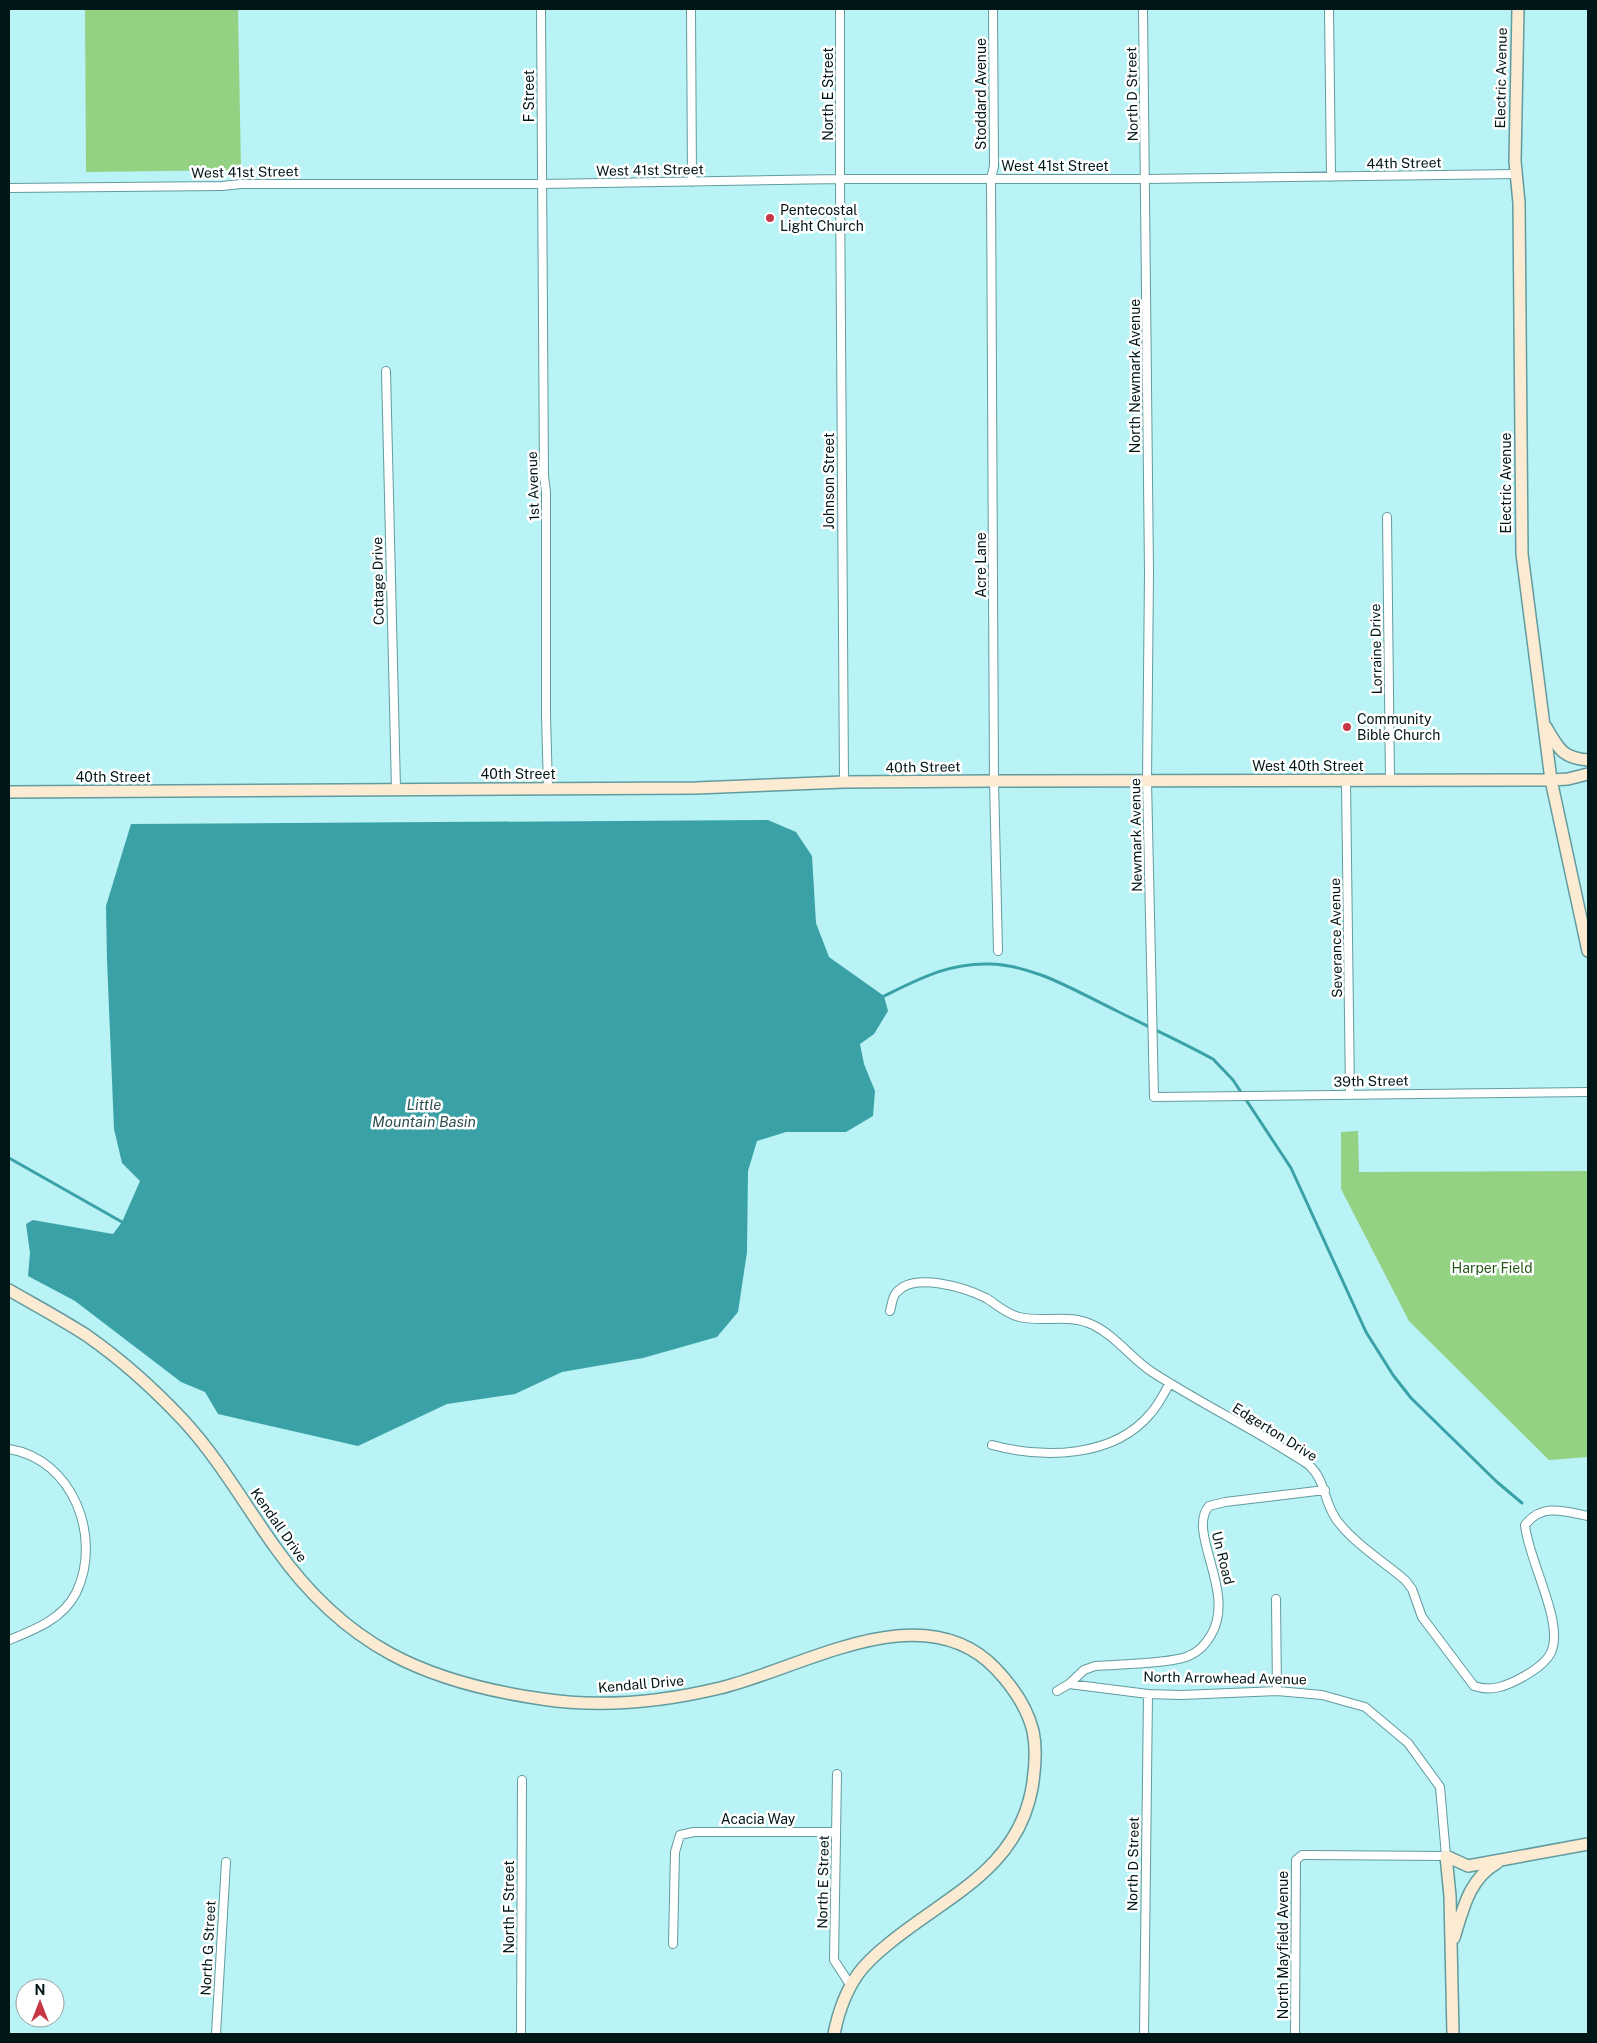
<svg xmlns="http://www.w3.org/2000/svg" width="1597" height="2043" font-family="'Public Sans',sans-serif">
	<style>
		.green { fill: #93d183 }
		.water { fill: #3aa2a7 }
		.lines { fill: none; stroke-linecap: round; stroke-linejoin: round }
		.stream { stroke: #3aa2a7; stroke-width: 3 }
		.street-casing { stroke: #639b9e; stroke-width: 10 }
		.secondary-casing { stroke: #639b9e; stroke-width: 14 }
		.street { stroke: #fff; stroke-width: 8 }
		.secondary { stroke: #faebd2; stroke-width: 11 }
		.poi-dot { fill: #c63646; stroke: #fff; stroke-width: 2 }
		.labels { text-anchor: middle; stroke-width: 5; stroke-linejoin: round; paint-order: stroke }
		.street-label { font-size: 14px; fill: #011617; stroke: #fff }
		.poi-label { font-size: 14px; fill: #011617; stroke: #fff; text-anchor: start }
		.park-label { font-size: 14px; fill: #255816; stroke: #fff }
		.water-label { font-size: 15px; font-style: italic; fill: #305051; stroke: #fff }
	</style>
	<rect width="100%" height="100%" fill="#b9f3f6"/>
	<path class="green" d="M85,9H238L241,170L86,172Z
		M1358,1131L1359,1172L1588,1171V1457L1549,1460L1409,1321L1341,1189V1132Z"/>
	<path class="water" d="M768,820L796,832L812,856L816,923L829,957L884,996L888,1011L874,1034L860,1044L864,1064L875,1091L873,1116L846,1132H786L757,1141L748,1171L747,1252L738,1312L717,1337L643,1358L562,1372L515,1394L447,1404L358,1446L218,1414L205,1392L181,1382L75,1301L28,1276L30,1253L26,1224L33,1220L113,1234L122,1222L140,1181L122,1163L114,1129L107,960L106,906L131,824Z"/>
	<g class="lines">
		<path class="stream" d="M884,996C919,979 948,963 989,964C1035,965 1077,992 1117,1011C1149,1027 1182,1042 1213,1059L1233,1080L1291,1168L1366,1332L1393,1375L1411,1398L1497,1482L1522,1503
			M9,1158L122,1222"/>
		<g class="street-casing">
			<path id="street" d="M541,9L544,476L546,492V715L548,788
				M691,9L692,182
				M840,9V179L844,782
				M993,9L994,166L991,179L994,781L998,951
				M1143,9L1149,573L1147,781L1154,1097L1588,1092
				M1329,9L1331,177
				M9,188L222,186L241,184H542L840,179H1146L1517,174
				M386,371L396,789
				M1387,517L1390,781
				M1346,781L1350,1094
				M890,1311C892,1305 892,1297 896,1293C913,1271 966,1288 986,1298C996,1304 1006,1314 1019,1317C1044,1323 1069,1313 1093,1325C1116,1336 1131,1358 1152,1372C1203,1405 1258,1431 1309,1465C1326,1481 1323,1500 1336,1519C1353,1543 1383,1561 1405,1580L1412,1589L1422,1617L1474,1686C1492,1692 1506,1686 1521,1678C1532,1672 1548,1662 1552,1650C1563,1620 1528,1559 1525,1525C1542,1503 1564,1511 1588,1516
				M992,1445C1044,1459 1114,1458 1151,1413C1159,1404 1164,1393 1170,1383
				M9,1449C73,1459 103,1538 76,1593C63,1619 34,1630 9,1640
				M1276,1599L1277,1691
				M1069,1684L1084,1670L1095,1666C1120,1664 1164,1664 1186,1657C1199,1652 1205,1645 1211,1635C1237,1592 1186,1532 1209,1506L1225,1502L1325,1490
				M1057,1691L1069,1684L1148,1694L1181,1695L1277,1691L1322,1695L1365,1707L1408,1743L1440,1787L1446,1856L1307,1855H1302L1296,1860L1295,2034
				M837,1774L834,1960L851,1986
				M673,1944L675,1852L680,1835L694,1832H836
				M216,2034L226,1862
				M521,2034L522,1780
				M1144,2034L1148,1694"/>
		</g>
		<g class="secondary-casing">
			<path id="secondary" d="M1518,9L1515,161L1519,203L1522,554L1551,780L1588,951
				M1546,727C1558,748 1562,758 1588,760
				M9,792L696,788L844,782L994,781L1551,780L1568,779L1588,774
				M9,1290C35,1305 61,1319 86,1335C122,1360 155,1390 184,1421C219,1459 245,1505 275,1547C345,1646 424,1682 542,1699C601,1708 662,1702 720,1688C803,1668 923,1592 996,1669C1013,1687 1027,1707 1033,1731C1037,1750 1035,1770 1032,1788C1017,1871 944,1897 887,1945C876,1954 866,1963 858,1974C846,1991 838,2014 834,2034
				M1446,1856L1450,1896L1453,2034
				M1446,1856L1468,1866L1588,1844
				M1454,1938C1463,1909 1469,1879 1497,1863"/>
		</g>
		<use href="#street" class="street"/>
		<use href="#secondary" class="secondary"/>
	</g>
	<g class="poi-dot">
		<circle cx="770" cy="218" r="5"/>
		<circle cx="1347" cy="727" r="5"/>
	</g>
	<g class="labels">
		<g class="street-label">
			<text transform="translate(1501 78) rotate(-89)" y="5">Electric Avenue</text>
			<text transform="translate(828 94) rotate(-90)" y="5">North E Street</text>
			<text transform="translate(981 94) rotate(-90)" y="5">Stoddard Avenue</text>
			<text transform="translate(1132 94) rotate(-91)" y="5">North D Street</text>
			<text transform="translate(529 96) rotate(-90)" y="5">F Street</text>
			<text transform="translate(1404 163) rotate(-1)" y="5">44th Street</text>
			<text x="1055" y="171">West 41st Street</text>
			<text transform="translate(650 170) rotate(-1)" y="5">West 41st Street</text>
			<text transform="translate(245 172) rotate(-1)" y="5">West 41st Street</text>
			<text transform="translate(1135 376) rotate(-90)" y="5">North Newmark Avenue</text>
			<text transform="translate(829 481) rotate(-90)" y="5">Johnson Street</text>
			<text transform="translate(1506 483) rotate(-90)" y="5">Electric Avenue</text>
			<text transform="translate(533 486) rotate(-92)" y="5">1st Avenue</text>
			<text transform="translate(981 565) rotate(-90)" y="5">Acre Lane</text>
			<text transform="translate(378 581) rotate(-91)" y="5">Cottage Drive</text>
			<text transform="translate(1376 649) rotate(-91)" y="5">Lorraine Drive</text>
			<text x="1308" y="771">West 40th Street</text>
			<text transform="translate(923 767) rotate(-1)" y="5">40th Street</text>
			<text x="518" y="779">40th Street</text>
			<text x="113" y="782">40th Street</text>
			<text transform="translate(1136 835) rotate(-91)" y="5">Newmark Avenue</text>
			<text transform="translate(1336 938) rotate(-91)" y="5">Severance Avenue</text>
			<text transform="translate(1371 1081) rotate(-1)" y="5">39th Street</text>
			<text transform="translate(1275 1432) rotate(32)" y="5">Edgerton Drive</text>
			<text transform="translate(279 1525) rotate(55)" y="5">Kendall Drive</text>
			<text transform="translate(1223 1558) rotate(76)" y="5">Un Road</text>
			<text transform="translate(1225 1678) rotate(1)" y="5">North Arrowhead Avenue</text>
			<text transform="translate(641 1684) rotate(-5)" y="5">Kendall Drive</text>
			<text x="758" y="1824">Acacia Way</text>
			<text transform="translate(1133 1864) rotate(-89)" y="5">North D Street</text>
			<text transform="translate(823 1882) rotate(-89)" y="5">North E Street</text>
			<text transform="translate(509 1907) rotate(-90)" y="5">North F Street</text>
			<text transform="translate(1283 1945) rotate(-90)" y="5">North Mayfield Avenue</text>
			<text transform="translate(208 1948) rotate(-87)" y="5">North G Street</text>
		</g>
		<g class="poi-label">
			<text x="780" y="215">Pentecostal<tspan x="780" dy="16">Light Church</tspan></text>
			<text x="1357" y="724">Community<tspan x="1357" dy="16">Bible Church</tspan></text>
		</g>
		<g class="park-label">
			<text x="1492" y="1273">Harper Field</text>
		</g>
		<g class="water-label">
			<text x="424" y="1110">Little<tspan x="424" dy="17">Mountain Basin</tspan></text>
		</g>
	</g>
	<rect width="1597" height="2043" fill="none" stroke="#011617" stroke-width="20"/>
	<g transform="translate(40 2003)"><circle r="24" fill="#ffffff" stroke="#99a2a2"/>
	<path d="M0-4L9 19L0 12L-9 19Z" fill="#c63646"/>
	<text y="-8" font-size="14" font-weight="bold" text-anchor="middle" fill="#011617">N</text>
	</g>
</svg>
